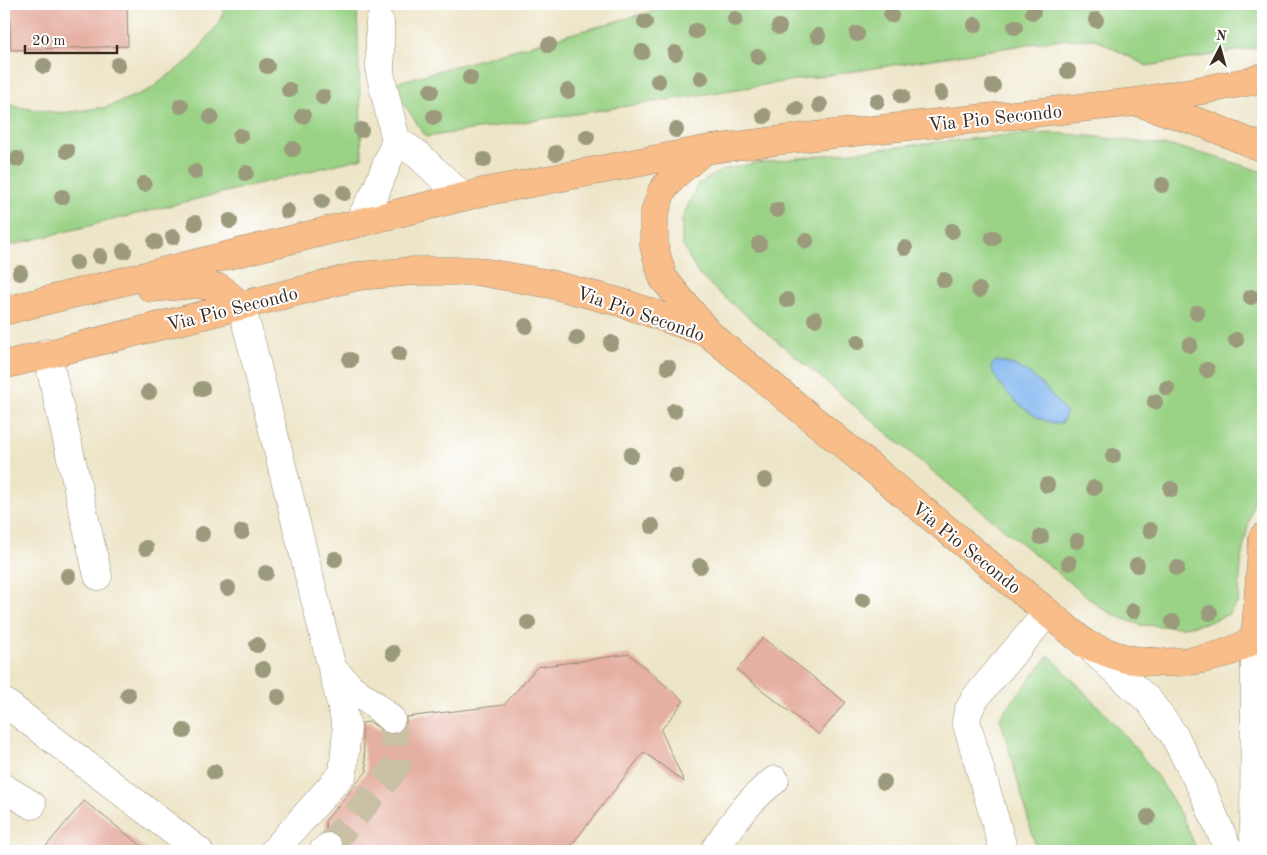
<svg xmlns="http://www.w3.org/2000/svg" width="1267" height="855" font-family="'Old Standard TT',serif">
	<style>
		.green { fill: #9ad386; stroke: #6a7e52 }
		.water { fill: #81b6ef; stroke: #5e7086 }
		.building { fill: #e5afa1 }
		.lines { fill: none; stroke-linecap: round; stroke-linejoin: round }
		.minor-tunnel { stroke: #c9c0a5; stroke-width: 28; stroke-dasharray: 28 14; stroke-linecap: butt }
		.minor-casing { stroke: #948872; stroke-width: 29 }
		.major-casing { stroke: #948872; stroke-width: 29 }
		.minor { stroke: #fff; stroke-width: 28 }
		.major { stroke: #f8bd89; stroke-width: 28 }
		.tree { fill: #9b9a7b }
		.labels { text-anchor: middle; stroke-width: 4; stroke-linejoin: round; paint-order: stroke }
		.street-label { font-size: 19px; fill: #3b2a1e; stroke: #fff }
	</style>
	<rect width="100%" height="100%" fill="#fff"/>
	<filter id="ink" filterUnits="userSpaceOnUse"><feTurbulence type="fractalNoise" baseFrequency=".02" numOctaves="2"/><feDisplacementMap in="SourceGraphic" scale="10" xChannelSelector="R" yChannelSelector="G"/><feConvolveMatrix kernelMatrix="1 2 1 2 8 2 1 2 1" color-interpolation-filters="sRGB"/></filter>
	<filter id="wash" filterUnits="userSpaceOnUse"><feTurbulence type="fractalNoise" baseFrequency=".0096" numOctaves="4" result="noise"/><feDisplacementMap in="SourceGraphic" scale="20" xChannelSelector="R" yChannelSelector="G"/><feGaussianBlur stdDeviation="1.12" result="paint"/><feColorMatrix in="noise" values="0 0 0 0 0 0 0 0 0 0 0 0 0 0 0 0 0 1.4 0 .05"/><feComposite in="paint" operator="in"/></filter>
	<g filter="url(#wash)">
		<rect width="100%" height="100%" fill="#ede5c7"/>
		<path class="green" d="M227,4H332L333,9L357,8L362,158L4,247V102L17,107L62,113L107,107L149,90L192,58L218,24Z
			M671,4H1263V45L1255,48L1147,66L1095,39L1056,40L426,137L391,84L671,6Z
			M1054,133L1099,137L1177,147L1222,159L1263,172V458L1242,554L1238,602L1229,614L1207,623L1184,627L1140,625L1119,617L1101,608L947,483L723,296L698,274L682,244V219L697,185L724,169L756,163L940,142L1007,135Z
			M1049,655C1106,716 1168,771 1197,851H1037L1000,717Z"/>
		<path class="water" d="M996,361C1027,364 1048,389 1066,413L1062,423C1039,428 995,388 991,366Z"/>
		<g id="blocks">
			<path class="building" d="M9,4H127L128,46L11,50Z
				M763,638L845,702L819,735L737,670Z
				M629,654L684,701L661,730L684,782L644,752L567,851H343V844L340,837L333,832H326L325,821L367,771L362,739V723L370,722L388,734H396L403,729L406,722V717L504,705L537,667Z
				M84,801L148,851H42Z"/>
		</g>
	</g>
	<g filter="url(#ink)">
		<use href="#blocks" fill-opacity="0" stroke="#948872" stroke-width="1"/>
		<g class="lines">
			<path class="minor-tunnel" d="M328,847L384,782L397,765L391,719"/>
			<g class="minor-casing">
				<path id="minor" d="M396,140L417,154L463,197
					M358,223L376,191L396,140L380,73V22
					M241,306L250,338L347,728L343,773L274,851
					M47,353L98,576
					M1087,645L1149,701L1174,735L1201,787L1229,851
					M332,668L350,687L376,706L391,719
					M4,702L199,851
					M4,788L32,805
					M323,851L328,847
					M714,851C732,824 748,800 775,780
					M1004,851L966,721L969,709L976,697L1047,613
					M1254,851L1255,639"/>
			</g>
			<g class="major-casing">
				<path id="major" d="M1140,103L1207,125L1263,148
					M703,151L675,175L662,191L654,215V246L663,278L708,333
					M151,288L197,284L220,288L241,306
					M4,311L483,192L704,150L806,137L1136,102L1252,81L1263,77
					M4,365L359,276L414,271H476L550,284L623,303L708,333L1087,645C1100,649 1114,656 1127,659C1173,667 1225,662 1263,633
					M1255,639L1263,537"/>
			</g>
			<use href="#minor" class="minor"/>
			<use href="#major" class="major"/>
		</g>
		<g class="tree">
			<circle cx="1033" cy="12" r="8"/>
			<circle cx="891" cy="15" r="8"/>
			<circle cx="735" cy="19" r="8"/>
			<circle cx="1096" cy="20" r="8"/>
			<circle cx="645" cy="22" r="8"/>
			<circle cx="975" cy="25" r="8"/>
			<circle cx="779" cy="27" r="8"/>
			<circle cx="1015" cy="27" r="8"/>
			<circle cx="696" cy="31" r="8"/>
			<circle cx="857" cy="34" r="8"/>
			<circle cx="818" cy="36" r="8"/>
			<circle cx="549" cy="45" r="8"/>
			<circle cx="642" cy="52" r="8"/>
			<circle cx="675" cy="53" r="8"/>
			<circle cx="758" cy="57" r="8"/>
			<circle cx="118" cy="65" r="8"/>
			<circle cx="44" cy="66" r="8"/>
			<circle cx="267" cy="66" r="8"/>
			<circle cx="1068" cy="71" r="8"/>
			<circle cx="470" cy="78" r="8"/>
			<circle cx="701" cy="78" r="8"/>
			<circle cx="658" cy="81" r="8"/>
			<circle cx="993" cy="86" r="8"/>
			<circle cx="289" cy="90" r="8"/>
			<circle cx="431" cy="91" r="8"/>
			<circle cx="568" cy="91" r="8"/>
			<circle cx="941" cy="93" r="8"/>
			<circle cx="902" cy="96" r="8"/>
			<circle cx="323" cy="97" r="8"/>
			<circle cx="877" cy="101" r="8"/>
			<circle cx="820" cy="105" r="8"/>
			<circle cx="181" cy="106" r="8"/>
			<circle cx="796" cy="109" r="8"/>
			<circle cx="303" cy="116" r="8"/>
			<circle cx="764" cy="116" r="8"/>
			<circle cx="211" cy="117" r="8"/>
			<circle cx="434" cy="117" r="8"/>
			<circle cx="361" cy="130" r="8"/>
			<circle cx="676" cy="130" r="8"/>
			<circle cx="240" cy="136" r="8"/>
			<circle cx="587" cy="137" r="8"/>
			<circle cx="293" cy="149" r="8"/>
			<circle cx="67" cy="151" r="8"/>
			<circle cx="556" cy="153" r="8"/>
			<circle cx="17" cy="159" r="8"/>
			<circle cx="484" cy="160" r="8"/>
			<circle cx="195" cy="172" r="8"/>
			<circle cx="246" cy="173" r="8"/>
			<circle cx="144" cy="184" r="8"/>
			<circle cx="1162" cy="185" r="8"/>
			<circle cx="344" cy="193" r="8"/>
			<circle cx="62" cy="197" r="8"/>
			<circle cx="322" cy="201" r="8"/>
			<circle cx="777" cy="210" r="8"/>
			<circle cx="287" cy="211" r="8"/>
			<circle cx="230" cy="221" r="8"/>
			<circle cx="195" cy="223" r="8"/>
			<circle cx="952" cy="231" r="8"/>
			<circle cx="173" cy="237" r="8"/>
			<circle cx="993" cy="238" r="8"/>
			<circle cx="806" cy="241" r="8"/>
			<circle cx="155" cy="242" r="8"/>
			<circle cx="759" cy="244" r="8"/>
			<circle cx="905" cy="248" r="8"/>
			<circle cx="124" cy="251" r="8"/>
			<circle cx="100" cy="256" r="8"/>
			<circle cx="76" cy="263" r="8"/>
			<circle cx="20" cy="273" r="8"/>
			<circle cx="944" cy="280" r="8"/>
			<circle cx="979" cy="290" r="8"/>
			<circle cx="1251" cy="297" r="8"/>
			<circle cx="787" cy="300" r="8"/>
			<circle cx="1197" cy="313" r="8"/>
			<circle cx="815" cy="319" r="8"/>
			<circle cx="526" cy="326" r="8"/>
			<circle cx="577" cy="338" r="8"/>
			<circle cx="1236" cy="340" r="8"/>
			<circle cx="858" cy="342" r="8"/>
			<circle cx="611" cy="343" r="8"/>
			<circle cx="1190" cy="345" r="8"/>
			<circle cx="399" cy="354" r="8"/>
			<circle cx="350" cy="360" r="8"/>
			<circle cx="668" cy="367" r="8"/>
			<circle cx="1207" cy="370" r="8"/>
			<circle cx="1167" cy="388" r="8"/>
			<circle cx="202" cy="389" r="8"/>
			<circle cx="149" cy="392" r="8"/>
			<circle cx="1155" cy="402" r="8"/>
			<circle cx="674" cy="411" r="8"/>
			<circle cx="631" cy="455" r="8"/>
			<circle cx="1113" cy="456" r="8"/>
			<circle cx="676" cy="476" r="8"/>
			<circle cx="765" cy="480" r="8"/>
			<circle cx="1047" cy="485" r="8"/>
			<circle cx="1094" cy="488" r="8"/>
			<circle cx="1171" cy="489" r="8"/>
			<circle cx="652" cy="526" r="8"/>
			<circle cx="1150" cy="530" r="8"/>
			<circle cx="242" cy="532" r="8"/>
			<circle cx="202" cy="534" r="8"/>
			<circle cx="1041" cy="537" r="8"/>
			<circle cx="1077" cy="541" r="8"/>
			<circle cx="146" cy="548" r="8"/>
			<circle cx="335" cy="559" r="8"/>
			<circle cx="1069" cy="563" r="8"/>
			<circle cx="1137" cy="565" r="8"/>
			<circle cx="700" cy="566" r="8"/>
			<circle cx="1177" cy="568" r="8"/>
			<circle cx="266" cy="573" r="8"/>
			<circle cx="68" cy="576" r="8"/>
			<circle cx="228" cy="588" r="8"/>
			<circle cx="863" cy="600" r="8"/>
			<circle cx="1133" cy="611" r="8"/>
			<circle cx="1210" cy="613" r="8"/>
			<circle cx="1173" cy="622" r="8"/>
			<circle cx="528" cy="623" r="8"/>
			<circle cx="257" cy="645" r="8"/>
			<circle cx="393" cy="653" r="8"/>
			<circle cx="263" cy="669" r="8"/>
			<circle cx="128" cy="695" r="8"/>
			<circle cx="278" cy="697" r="8"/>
			<circle cx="184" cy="731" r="8"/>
			<circle cx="214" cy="772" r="8"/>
			<circle cx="884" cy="782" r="8"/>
			<circle cx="1148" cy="817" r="8"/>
		</g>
	</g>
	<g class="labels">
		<g class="street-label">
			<text transform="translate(995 117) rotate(-6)" y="7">Via Pio Secondo</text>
			<text transform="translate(232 308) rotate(-14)" y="7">Via Pio Secondo</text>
			<text transform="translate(641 313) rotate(19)" y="7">Via Pio Secondo</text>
			<text transform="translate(967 547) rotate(39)" y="7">Via Pio Secondo</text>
		</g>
	</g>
	<rect width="1267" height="855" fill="none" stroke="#fff" stroke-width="20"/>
	<g transform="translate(1220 48) rotate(6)" stroke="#ffffff" stroke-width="4" paint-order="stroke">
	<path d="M0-4L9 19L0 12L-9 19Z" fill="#3b2a1e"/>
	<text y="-8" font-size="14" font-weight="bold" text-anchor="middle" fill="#3b2a1e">N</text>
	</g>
	<path d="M25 45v8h92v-8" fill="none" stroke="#3b2a1e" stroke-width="2.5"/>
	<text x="32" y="45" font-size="15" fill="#3b2a1e" stroke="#ffffff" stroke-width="4" paint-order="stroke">20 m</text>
</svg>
